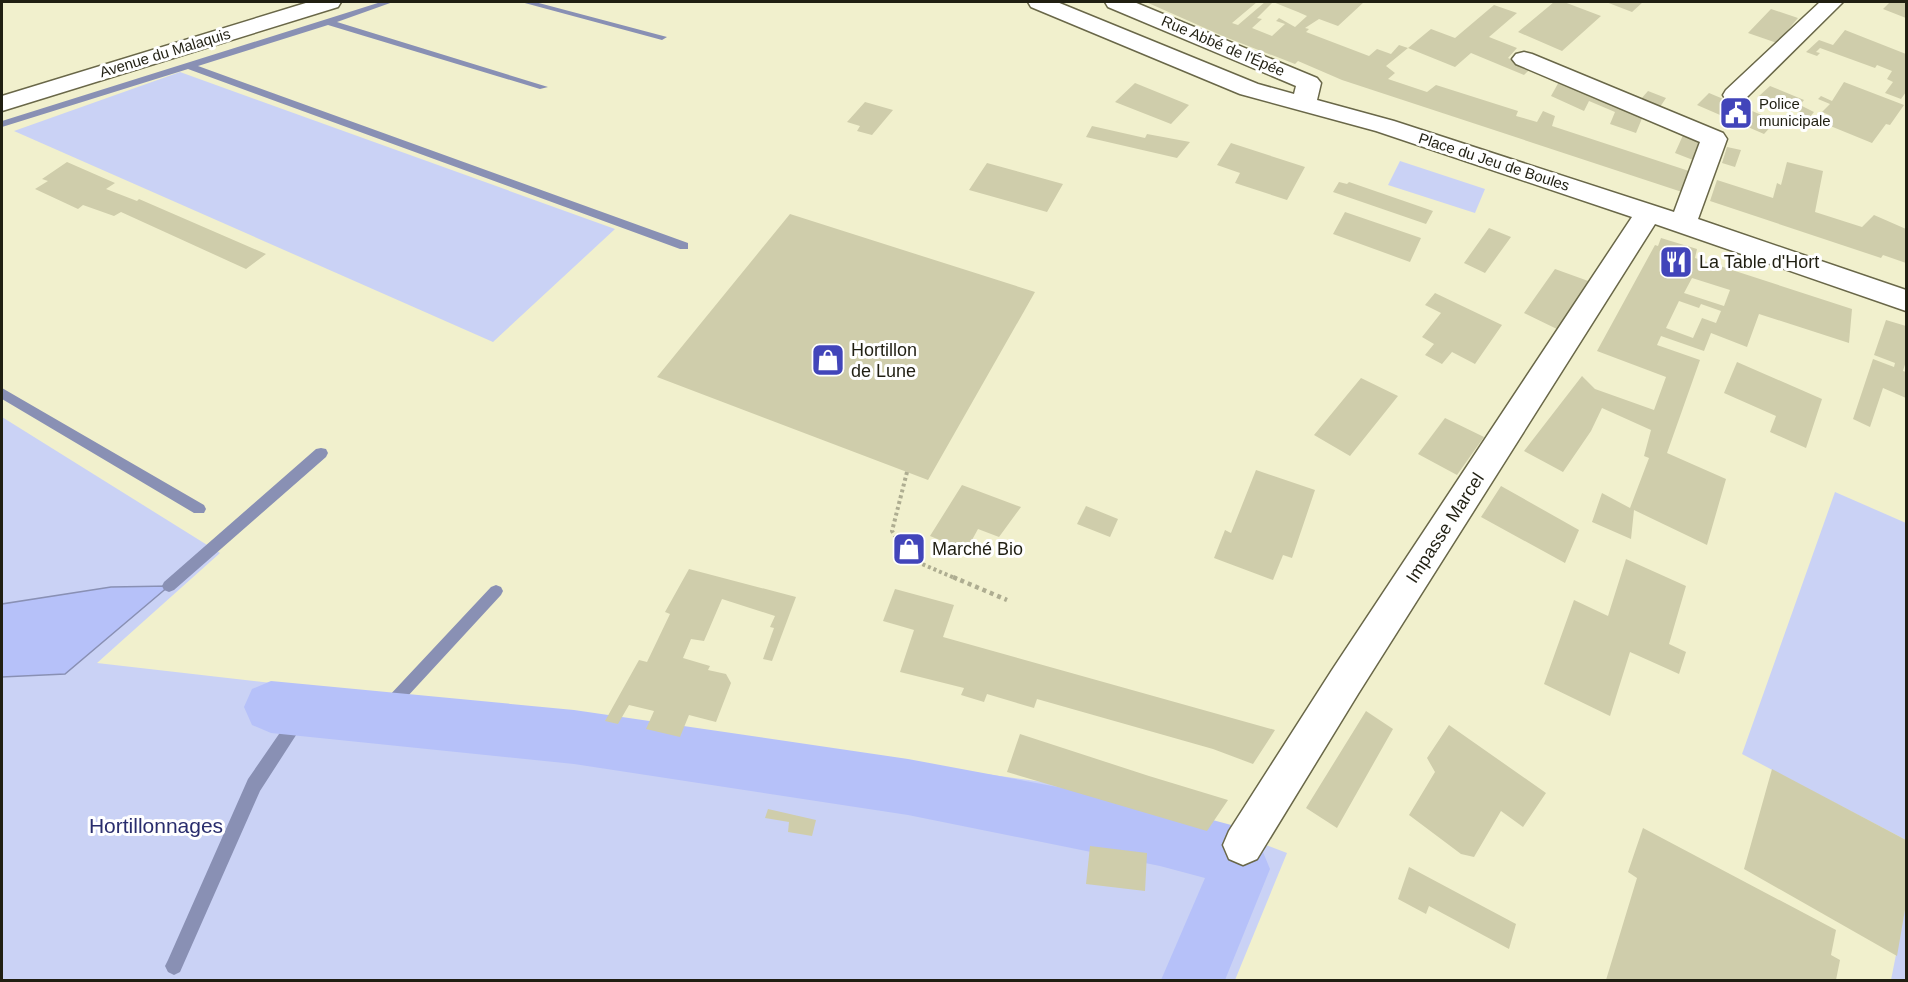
<svg xmlns="http://www.w3.org/2000/svg" width="1908" height="982" font-family="Arial,sans-serif">
	<style>
		.green { fill: #cad2f5 }
		.water { fill: #b6c1f9; stroke: #8990b4; stroke-width: 1.5 }
		.lines { fill: none; stroke-linecap: round; stroke-linejoin: round }
		.stream { fill: #8990b4; fill-rule: evenodd }
		.canal { fill: #b6c1f9; fill-rule: evenodd }
		.building { fill: #cfcdab; fill-rule: evenodd }
		.minor-casing { stroke: #696748; stroke-width: 3 }
		.path-far1 { stroke: #aead91; stroke-width: 4; stroke-dasharray: 3 3; stroke-linecap: butt }
		.path { stroke: #aead91; stroke-width: 4.5; stroke-dasharray: 4 4; stroke-linecap: butt }
		.minor { fill: #fff; fill-rule: evenodd }
		.labels { text-anchor: middle; stroke-width: 6; stroke-linejoin: round; paint-order: stroke }
		.far-street-label { font-size: 15px; fill: #201f12; stroke: #fff }
		.far-poi-label { font-size: 15px; fill: #201f12; stroke: #fff; text-anchor: start }
		.poi-label { font-size: 18px; fill: #201f12; stroke: #fff; text-anchor: start }
		.street-label { font-size: 18px; fill: #201f12; stroke: #fff }
		.near-park-label { font-size: 21px; fill: #292d6d; stroke: #fff }
	</style>
	<rect width="100%" height="100%" fill="#f1f0cd"/>
	<path class="green" d="M180,72L615,229L493,342L14,131Z
		M1400,161L1485,189L1475,213L1388,185Z
		M2,417L220,553L97,663L605,721L1043,782L1197,819L1287,853L1235,980H2Z
		M1835,492L1906,523V840L1742,754Z
		M1906,904V980H1891Z"/>
	<path class="water" d="M169,586L65,674L2,677V604L111,587Z"/>
	<g class="lines">
		<path class="stream" d="M381,2H393L337,22L548,87L540,89L328,25L198,66L688,243V249H680L188,69L2,127V121Z
			M521,2H535L667,37L662,40Z
			M2,388L204,505L206,509L204,513H194L2,399Z
			M321,448L326,449L328,453L326,457L174,590L169,592L164,590L162,586L164,582L316,449Z
			M496,585L501,587L503,591L501,595L383,723L378,725L373,723L370,718L373,713L491,587Z
			M304,703L309,705L312,710L309,715L260,791L180,972L174,975L168,972L165,966L168,960L248,779L299,705Z"/>
		<path class="canal" d="M271,681L574,710L908,759L1160,806L1235,826L1256,835L1270,869L1225,980H1161L1205,878L1160,866L908,815L574,764L271,733L252,725L244,707L252,689Z"/>
	</g>
	<path class="building" d="M1146,2H1257L1232,23L1238,25L1265,2H1364L1338,26L1319,19L1305,28L1309,29L1306,32L1369,56L1377,49L1391,54L1399,45L1408,48L1386,66L1395,73L1388,79L1427,92L1436,85L1518,111L1516,116L1537,122L1543,111L1555,116L1552,126L1689,171L1682,192L1342,80L1298,61L1295,64L1225,37ZM1273,2L1298,12L1307,16L1295,27L1279,18L1276,21L1285,24L1272,36L1252,28L1262,19L1257,18Z
		M1554,2H1564L1601,16L1562,51L1518,32Z
		M1606,2H1643L1632,12Z
		M1890,2H1906V18L1883,9Z
		M1494,5L1517,13L1489,37L1517,48L1508,58L1531,68L1524,75L1471,53L1455,67L1408,48L1431,29L1455,38Z
		M1771,9L1798,18L1777,43L1748,33Z
		M1845,30L1906,54V92L1901,99L1885,93L1893,82L1887,79L1892,71L1877,65L1875,68L1820,48L1816,52L1820,53L1817,56L1806,52L1819,40L1833,45Z
		M1560,80L1643,116L1636,133L1610,124L1615,112L1589,101L1584,111L1551,96Z
		M1844,82L1904,105L1890,125L1886,124L1872,143L1823,123L1829,115L1822,112L1830,104L1818,99L1821,96L1832,101Z
		M1135,83L1189,105L1171,124L1115,102Z
		M1770,86L1804,100L1800,105L1814,112L1810,117L1759,96Z
		M1648,91L1666,98L1660,107L1641,99Z
		M1709,93L1776,121L1764,134L1697,105Z
		M865,102L893,110L872,135L857,131L860,126L847,122Z
		M1092,126L1145,138L1147,134L1190,142L1177,158L1086,137Z
		M1684,133L1700,140L1693,160L1675,153Z
		M1231,143L1305,167L1287,200L1235,183L1240,173L1217,165Z
		M1727,147L1741,150L1735,167L1722,163Z
		M67,162L115,183L106,189L137,201L139,199L266,254L246,269L121,212L114,216L83,205L78,209L35,189L48,181L42,179Z
		M1787,162L1823,171L1815,212L1862,227L1874,215L1906,229V263L1883,255L1881,258L1710,201L1717,180L1773,198L1777,183L1781,185Z
		M987,163L1063,184L1047,212L969,190Z
		M1339,182L1347,184L1349,182L1433,211L1426,224L1333,192Z
		M1345,212L1421,238L1410,262L1333,234Z
		M790,214L1035,292L928,480L657,377Z
		M1489,228L1511,237L1485,273L1464,263Z
		M1661,238L1697,249L1695,258L1852,309L1849,343L1759,314L1747,347L1711,333L1704,351L1661,336L1657,345L1700,360L1667,453L1726,479L1707,545L1634,510L1631,539L1592,522L1602,493L1630,508L1649,458L1644,456L1651,430L1602,408L1591,431L1563,472L1524,451L1582,376L1595,389L1654,410L1666,377L1597,351L1655,245L1658,246ZM1692,278L1730,290L1724,306L1684,293ZM1679,301L1699,308L1701,304L1721,311L1716,323L1702,318L1693,338L1666,328Z
		M1555,269L1591,282L1561,331L1524,313Z
		M1435,293L1502,325L1475,364L1452,352L1442,364L1425,355L1434,344L1422,337L1441,313L1425,305Z
		M1886,320L1906,326V361L1903,371L1906,372V398L1883,388L1870,427L1853,419L1873,359L1894,367L1895,363L1874,355Z
		M1737,362L1822,399L1806,448L1770,432L1776,416L1724,393Z
		M1361,378L1398,396L1350,456L1314,435Z
		M1445,418L1484,437L1457,475L1418,454Z
		M1256,470L1315,490L1292,558L1283,555L1273,580L1214,558L1225,530L1231,533Z
		M962,485L1021,507L999,537L978,529L966,551L930,536Z
		M1501,486L1579,530L1565,563L1481,517Z
		M1086,506L1118,519L1110,537L1077,524Z
		M1626,559L1686,586L1669,644L1686,652L1679,674L1630,652L1610,716L1544,684L1574,600L1608,616Z
		M689,569L796,597L772,661L763,659L774,628L770,627L775,616L722,599L704,641L691,639L683,658L710,666L708,670L726,674L731,683L716,722L689,715L680,737L646,729L654,711L629,705L618,724L605,721L639,660L647,662L670,614L665,612Z
		M895,589L954,605L943,637L1275,730L1253,764L1213,749L1037,699L1034,708L987,694L984,702L961,695L964,688L900,672L914,630L883,621Z
		M1366,711L1393,729L1337,828L1306,808Z
		M1449,725L1546,793L1523,827L1501,811L1474,857L1461,854L1409,815L1435,772L1427,758Z
		M1020,734L1149,776L1228,800L1207,831L1007,772Z
		M1772,769L1906,840V904L1897,956L1744,869Z
		M768,809L816,820L812,836L788,832L789,822L765,818Z
		M1643,828L1836,930L1831,955L1840,960L1836,980H1606L1637,878L1628,872Z
		M1090,846L1147,853L1145,891L1086,884Z
		M1409,867L1516,924L1509,949L1429,906L1426,914L1398,899Z"/>
	<g class="lines">
		<g class="minor-casing">
			<path id="minor" d="M309,2H341L338,7L2,111V96Z
				M1028,2H1057L1258,84L1294,94L1296,86L1108,7L1105,2H1134L1317,78L1321,83L1317,100L1394,121L1674,212L1700,142L1516,64L1512,59L1516,54L1524,52L1532,54L1723,133L1727,139L1698,219L1906,290V311L1655,224L1358,694L1257,859L1243,865L1229,859L1223,845L1229,831L1332,670L1632,217L1376,131L1240,94L1031,7Z
				M1820,2H1843L1744,100L1735,102L1726,100L1723,95L1726,90Z"/>
		</g>
		<path class="path-far1" d="M907,472L892,531L908,558L957,579"/>
		<path class="path" d="M953,577L1007,600"/>
		<use href="#minor" class="minor"/>
	</g>
	<defs>
		<g id="civic-square" transform="scale(1.725)"><rect x="-9" y="-9" width="18" height="18" rx="4" fill="#4245ba" stroke="#fff"/><path d="M-.6-6.5H3V-4.5H.6V-3L4-1V1h2V6H-6V1h2V-1L-.6-3ZM-1.2 2.5V6h2.4V2.5Z" fill="#fff"/></g>
		<g id="restaurant-square" transform="scale(1.725)"><rect x="-9" y="-9" width="18" height="18" rx="4" fill="#4245ba" stroke="#fff"/><path d="M-5-6h1v4h1v-4h1v4h1v-4h1v5L-1.5 .5V6h-2V.5L-5-1ZM5-6V6H3V1.5H1.5Q1.5-4 5-6Z" fill="#fff"/></g>
		<g id="shop-square" transform="scale(1.725)"><rect x="-9" y="-9" width="18" height="18" rx="4" fill="#4245ba" stroke="#fff"/><path d="M-5-2.5h2.3a2.7 3.5 0 0 1 5.4 0H5L5.5 6h-11ZM-1.5-2.5h3a1.5 2.3 0 0 0-3 0Z" fill="#fff"/></g>
	</defs>
	<g fill-rule="evenodd">
		<use href="#civic-square" x="1736" y="113"/>
		<use href="#restaurant-square" x="1676" y="262"/>
		<use href="#shop-square" x="828" y="360"/>
		<use href="#shop-square" x="909" y="549"/>
	</g>
	<g class="labels">
		<g class="far-street-label">
			<text transform="translate(1223 46) rotate(23)" y="5">Rue Abbé de l'Épée</text>
			<text transform="translate(165 53) rotate(-17)" y="5">Avenue du Malaquis</text>
			<text transform="translate(1494 162) rotate(18)" y="5">Place du Jeu de Boules</text>
		</g>
		<g class="far-poi-label">
			<text x="1759" y="109">Police<tspan x="1759" dy="17">municipale</tspan></text>
		</g>
		<g class="poi-label">
			<text x="1699" y="268">La Table d'Hort</text>
			<text x="851" y="356">Hortillon<tspan x="851" dy="21">de Lune</tspan></text>
			<text x="932" y="555">Marché Bio</text>
		</g>
		<g class="street-label">
			<text transform="translate(1445 528) rotate(-57)" y="6">Impasse Marcel</text>
		</g>
		<g class="near-park-label">
			<text x="156" y="833">Hortillonnages</text>
		</g>
	</g>
	<rect width="1908" height="982" fill="none" stroke="#201f12" stroke-width="6"/>
</svg>
